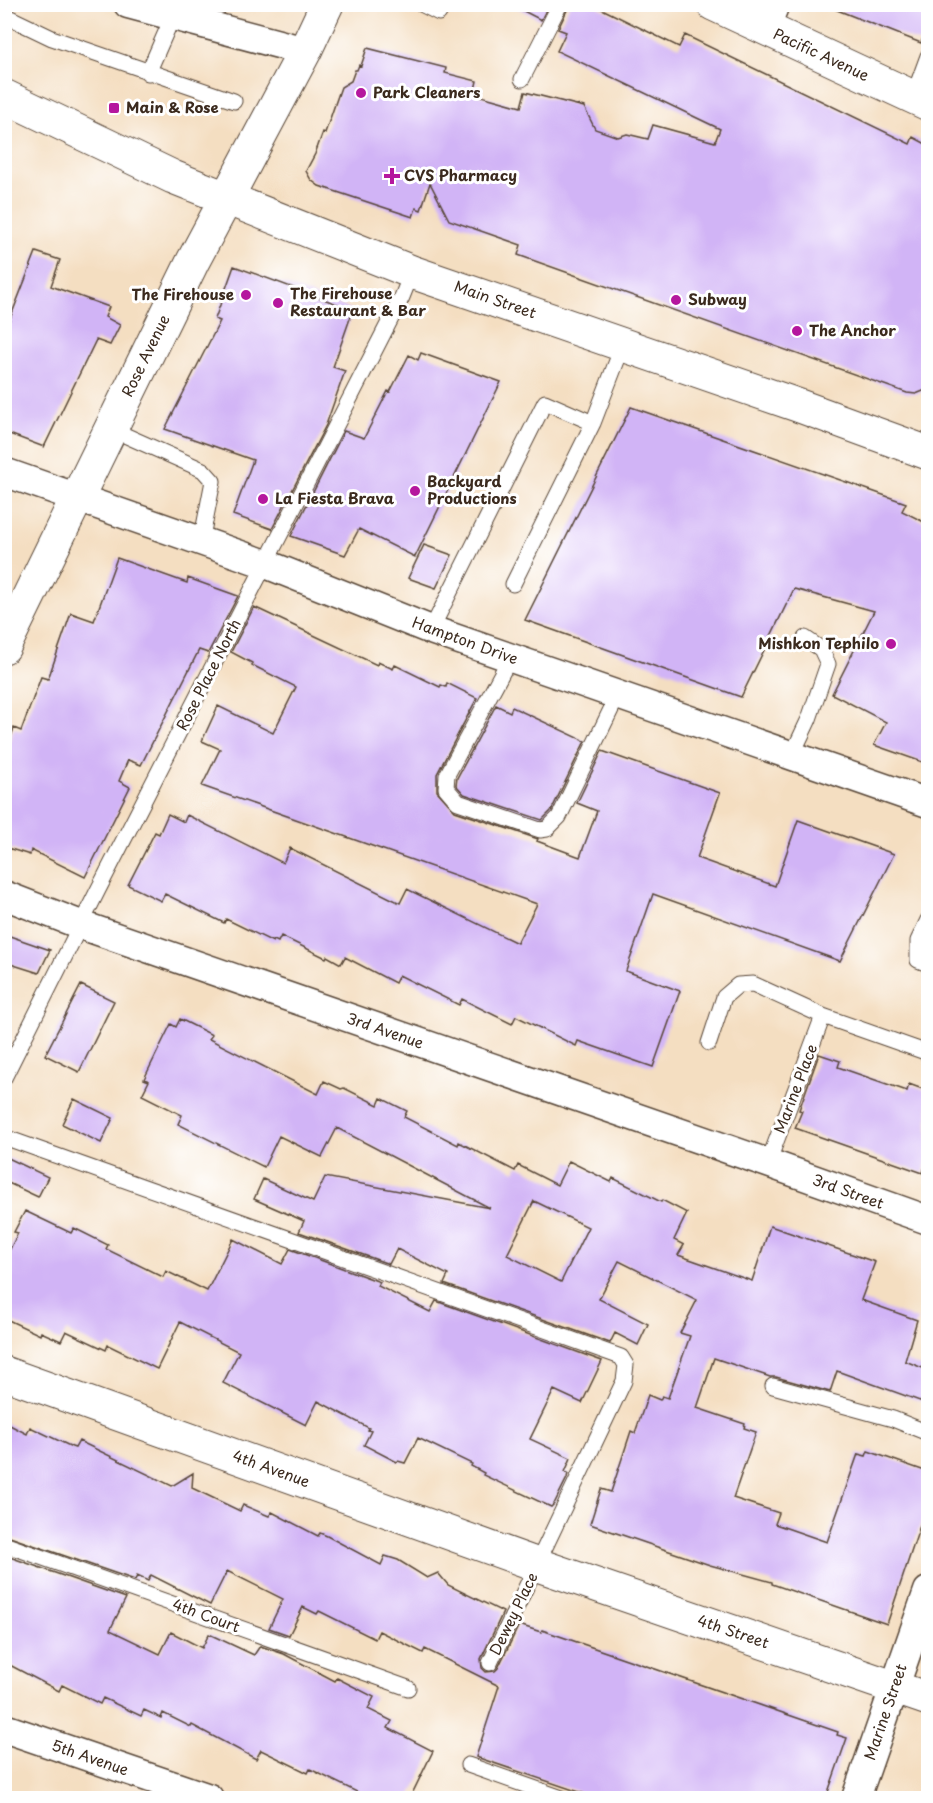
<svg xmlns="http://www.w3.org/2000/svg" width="933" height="1803" font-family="'Playpen Sans',sans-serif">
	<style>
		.building { fill: #d1b4f6; fill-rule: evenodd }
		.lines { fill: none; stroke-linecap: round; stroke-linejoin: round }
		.lane-casing { stroke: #574536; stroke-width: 17 }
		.street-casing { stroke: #574536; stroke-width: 31 }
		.secondary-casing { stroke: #574536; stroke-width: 35 }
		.lane { stroke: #fff; stroke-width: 15 }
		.street { stroke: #fff; stroke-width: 28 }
		.secondary { stroke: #fff; stroke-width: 33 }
		.poi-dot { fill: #b5179e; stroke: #fff; stroke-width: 2 }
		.labels { text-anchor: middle; stroke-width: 6; stroke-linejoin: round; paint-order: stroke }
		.street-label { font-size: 15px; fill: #3b2a1e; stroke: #fff }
		.poi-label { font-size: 15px; font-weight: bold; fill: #3b2a1e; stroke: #fff; text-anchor: start }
	</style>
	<rect width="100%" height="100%" fill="#fff"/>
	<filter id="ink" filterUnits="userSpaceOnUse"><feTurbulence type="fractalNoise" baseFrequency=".0167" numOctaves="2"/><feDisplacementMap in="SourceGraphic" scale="12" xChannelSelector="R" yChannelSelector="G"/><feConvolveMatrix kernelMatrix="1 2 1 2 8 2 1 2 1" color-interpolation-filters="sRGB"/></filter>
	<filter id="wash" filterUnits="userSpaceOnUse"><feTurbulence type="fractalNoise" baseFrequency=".008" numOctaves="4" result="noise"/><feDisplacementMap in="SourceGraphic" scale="24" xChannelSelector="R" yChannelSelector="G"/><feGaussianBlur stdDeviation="1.35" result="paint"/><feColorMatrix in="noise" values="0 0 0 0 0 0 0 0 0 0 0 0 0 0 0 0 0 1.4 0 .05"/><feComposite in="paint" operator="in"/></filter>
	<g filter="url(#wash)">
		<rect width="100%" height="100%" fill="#f4dec1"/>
		<g id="blocks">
			<path class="building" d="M510,4H549L541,20Z
				M570,4H592L679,47L685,35L910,144L913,137L928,145V389L916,394L907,393L518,255L521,245L449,220L430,183L421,210L416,208L413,217L319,186L311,180L306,171L315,154L323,132L325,133L341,87L351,81L355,70H357L359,65L361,66L367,48L446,68L445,73L477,81L474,94L521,107L525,92L584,107L595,129L618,137L627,134L648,139L653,125L715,142L720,129L557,51L566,32L558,29Z
				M828,4H928V25L921,43L827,6Z
				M36,252L60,260L51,286L109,307L105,317L120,325L110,345L96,340L44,447L4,432V334Z
				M234,266L353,310L333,367L345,371L326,425L272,529L233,515L253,460L165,429L220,321L215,319Z
				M421,353L501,382L415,557L359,529L345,555L291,536L344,431L364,438L388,391L390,392L409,355L418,360Z
				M631,407L906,503L902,511L928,524V764L874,745L886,722L832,694L874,611L794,589L741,697L525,620Z
				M424,545L452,555L436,588L408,578Z
				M117,558L187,583L188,578L238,596L208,653L199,650L141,765L128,760L119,781L130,787L85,877L31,850L30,855L4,847V756L14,728L21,731L41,677L48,679L71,613L94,621Z
				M254,607L377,665L378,662L393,669L395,665L440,687L441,685L446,687L447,683L477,698L437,774V791L455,811L538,839L537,841L580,857L597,811L577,803L602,751L720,793L697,858L775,886L798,820L894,854L840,961L653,894L626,971L680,991L653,1067L578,1041L576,1046L516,1016L512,1024L462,999L459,1005L399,975L395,983L345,957L341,964L327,956L326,958L281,936L278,942L274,940L273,942L226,919L224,923L165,894L161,901L128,885L155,832L159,834L168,814L184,822L187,815L283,863L290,848L400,903L407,889L517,943L537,904L202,786L220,749L202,741L218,706L273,733L296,687L252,665V663L231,652Z
				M496,705L510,712L512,707L585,741L551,811L542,820L464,794L456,785L457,778Z
				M4,934L50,950L39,973L4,962Z
				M81,985L114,1001L79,1072L45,1055Z
				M180,1019L212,1035L209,1039L318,1094L324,1081L341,1089L344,1088L378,1105L381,1098L407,1111L404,1117L458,1145L459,1142L515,1171L518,1165L557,1185L569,1161L611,1182L613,1178L661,1202L662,1200L687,1213L674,1240L684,1245L678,1255L752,1281L770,1226L875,1262L861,1300L917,1320L905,1361L928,1370V1404L837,1371L830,1392L776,1377H770L714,1358L697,1408L745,1424L744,1428L756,1432L733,1498L779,1513L775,1524L827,1542L858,1454L866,1456L868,1451L928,1472V1502L887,1624L772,1584V1582L710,1565L590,1524L601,1489L611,1492L631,1431L635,1433L648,1395L660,1400L662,1396L668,1398L690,1336L680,1333L697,1300L619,1261L599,1299L648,1324L638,1345L615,1333L610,1343L444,1284L448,1275L397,1249L389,1264L299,1232L304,1221L254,1199L263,1179L313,1202L325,1177L490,1208L337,1128L322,1157L279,1136L264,1167L178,1124L182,1115L142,1095L149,1081L144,1079L171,1024L176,1027ZM534,1201L588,1227L561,1282L507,1255Z
				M819,1054L840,1061L838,1067L907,1091L909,1084L928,1091V1158L923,1173L795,1128L802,1111L799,1110Z
				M74,1099L113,1118L101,1143L62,1124Z
				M4,1156L48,1177L38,1197L4,1181Z
				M25,1211L71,1233L74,1228L108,1245L106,1249L163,1277L166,1271L207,1291L233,1239L282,1264L290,1249L380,1282L378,1286L430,1312L436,1301L602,1361L582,1403L554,1390L530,1439L571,1458L565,1472L568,1473L567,1478L554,1504L551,1507L483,1475L484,1473L471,1466L472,1464L418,1438L405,1463L398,1461L397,1462L364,1445L371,1431L368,1430L369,1428L318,1401L306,1425L223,1383L239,1352L180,1322L157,1369L108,1345L106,1350L66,1331L61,1341L41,1332L40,1335L4,1318V1261L18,1233L14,1232Z
				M4,1422L27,1434L30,1427L72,1447L75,1448L79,1441L172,1486L193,1473L192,1488L240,1511L243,1505L269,1516L272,1512L318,1536L320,1533L327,1536L381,1565L385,1556L398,1560L427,1578L438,1573L448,1585L503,1612L481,1659L482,1668L486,1672L495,1671L498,1668L519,1625L541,1632L542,1630L838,1732L837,1735L847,1738L826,1798H597L476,1757L499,1686L425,1649L423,1653L379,1631L375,1639L319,1611L317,1614L303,1607L289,1635L269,1628L283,1599L227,1571L210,1605L151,1575L148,1581L137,1576L135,1580L4,1535Z
				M4,1555L126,1598L110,1630L160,1654L171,1632L202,1648L209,1634L254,1655L260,1646L284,1654L335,1681L337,1678L374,1697L368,1709L392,1721L388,1728L433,1751L410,1798H369L310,1769L308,1773L261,1750L256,1759L192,1725L191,1727L163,1713L161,1718L144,1710L141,1716L103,1698L100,1704L62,1685L59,1691L4,1662Z"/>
		</g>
	</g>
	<g filter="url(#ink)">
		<use href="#blocks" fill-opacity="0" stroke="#574536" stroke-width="1.5"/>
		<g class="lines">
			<g class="lane-casing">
				<path id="lane" d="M421,4L439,13
					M4,15L52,38L234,101
					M148,73L173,16
					M522,79L560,4
					M913,97L928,56
					M111,429L203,470L213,481L201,542
					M513,584L593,423
					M431,630L545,402L593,423L623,345
					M510,658L447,775L446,788L458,802L540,830L547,829L559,817L618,695
					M792,755L809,719L828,664L821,649L805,638
					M928,920L918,941V960L928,964
					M709,1043L724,997L738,985L753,984L823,1016L928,1053
					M4,1078L98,890L402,297L412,272
					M4,1137L621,1357L626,1365L624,1381L490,1663
					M768,1163L823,1016
					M773,1386L893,1419L928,1433
					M4,1544L408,1688
					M468,1765L562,1798"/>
			</g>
			<g class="street-casing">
				<path id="street" d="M128,4L305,51
					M765,29L775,4
					M4,472L266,564L431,630L928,803
					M4,895L81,925L768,1163L928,1220
					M4,1728L209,1798
					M856,1798L928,1591"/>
			</g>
			<g class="secondary-casing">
				<path id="secondary" d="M713,4L928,104
					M4,96L173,177L412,272L797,405L928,453
					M4,647L193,261L305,51L327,4
					M4,1373L538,1565L928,1699"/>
			</g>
			<use href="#lane" class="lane"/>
			<use href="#street" class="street"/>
			<use href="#secondary" class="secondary"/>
		</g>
	</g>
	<g class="poi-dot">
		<circle cx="361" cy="93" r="6"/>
		<rect x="108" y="102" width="12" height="12" rx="3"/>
		<path d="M389 167h6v6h6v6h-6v6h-6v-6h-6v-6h6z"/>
		<circle cx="246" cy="295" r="6"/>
		<circle cx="676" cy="300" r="6"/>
		<circle cx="278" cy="303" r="6"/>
		<circle cx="797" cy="331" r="6"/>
		<circle cx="415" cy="491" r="6"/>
		<circle cx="263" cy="499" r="6"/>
		<circle cx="891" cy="644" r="6"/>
	</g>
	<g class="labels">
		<g class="street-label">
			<text transform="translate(821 55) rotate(25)" y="5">Pacific Avenue</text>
			<text transform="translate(495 300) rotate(19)" y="5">Main Street</text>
			<text transform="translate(146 356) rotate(-64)" y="5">Rose Avenue</text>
			<text transform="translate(465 641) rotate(20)" y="5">Hampton Drive</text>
			<text transform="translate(209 675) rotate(-63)" y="5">Rose Place North</text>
			<text transform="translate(385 1031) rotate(19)" y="5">3rd Avenue</text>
			<text transform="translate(796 1089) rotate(-69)" y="5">Marine Place</text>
			<text transform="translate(848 1192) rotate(20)" y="5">3rd Street</text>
			<text transform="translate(271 1469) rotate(20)" y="5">4th Avenue</text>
			<text transform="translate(514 1614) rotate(-64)" y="5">Dewey Place</text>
			<text transform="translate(206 1616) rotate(20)" y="5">4th Court</text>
			<text transform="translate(733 1632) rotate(19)" y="5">4th Street</text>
			<text transform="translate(886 1712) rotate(-71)" y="5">Marine Street</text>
			<text transform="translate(90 1758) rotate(19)" y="5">5th Avenue</text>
		</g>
		<g class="poi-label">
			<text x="373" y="98">Park Cleaners</text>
			<text x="126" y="113">Main &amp; Rose</text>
			<text x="404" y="181">CVS Pharmacy</text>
			<text x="290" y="299">The Firehouse<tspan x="290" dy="17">Restaurant &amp; Bar</tspan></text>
			<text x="234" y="300" text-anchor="end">The Firehouse</text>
			<text x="688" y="305">Subway</text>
			<text x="809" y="336">The Anchor</text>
			<text x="427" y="487">Backyard<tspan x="427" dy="17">Productions</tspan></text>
			<text x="275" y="504">La Fiesta Brava</text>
			<text x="879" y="649" text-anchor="end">Mishkon Tephilo</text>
		</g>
	</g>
	<rect width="933" height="1803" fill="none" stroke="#fff" stroke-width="24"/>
</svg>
